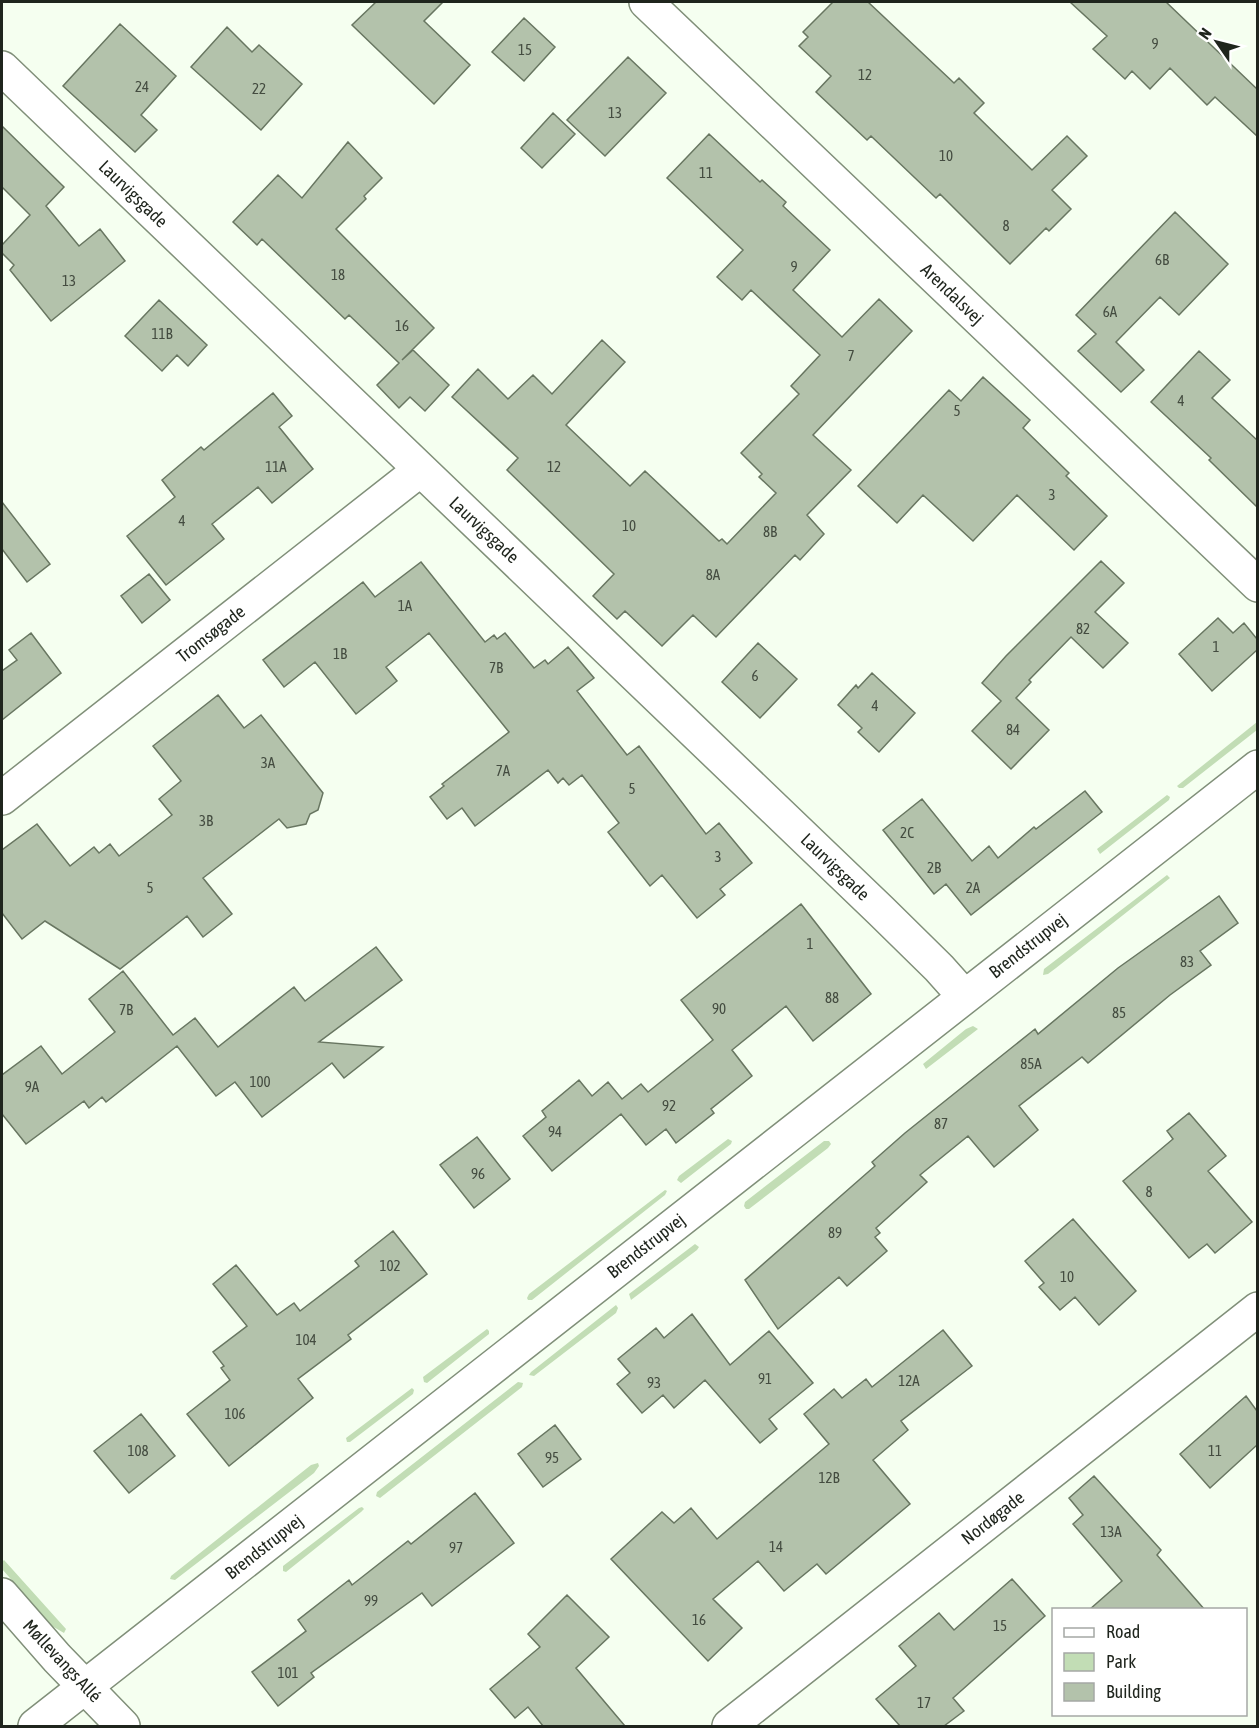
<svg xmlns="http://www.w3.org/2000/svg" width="1259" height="1728" font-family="'Asap Condensed',sans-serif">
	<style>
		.green { fill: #c2ddb5 }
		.building { fill: #b3c2ab; stroke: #687661; stroke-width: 1.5 }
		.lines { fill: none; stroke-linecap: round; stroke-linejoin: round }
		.minor-casing { stroke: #808f79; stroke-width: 36 }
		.minor { stroke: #fff; stroke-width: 33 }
		.labels { text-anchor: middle; stroke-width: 4.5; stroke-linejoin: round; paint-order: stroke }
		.number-label { font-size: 15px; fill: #444c40 }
		.street-label { font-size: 18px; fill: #1f251d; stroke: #fff }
	</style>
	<rect width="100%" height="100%" fill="#f5fff0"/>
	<path class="green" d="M1257,722V730L1183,788H1179L1177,786Z
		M1167,795L1170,797L1169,800L1100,854L1097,849Z
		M1167,875L1170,878L1056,968L1048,974L1043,975L1044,969Z
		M973,1026L978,1029L926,1069L923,1064L966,1029Z
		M728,1139L732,1141L731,1144L681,1183L677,1180L679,1176Z
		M824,1141H829L831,1144L828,1148L749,1209H746L744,1206L745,1202Z
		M665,1190L667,1191L665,1195L532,1300H528L527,1298L529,1294Z
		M695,1244L699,1247L697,1250L631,1300L629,1294Z
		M616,1305L618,1308L616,1313L534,1376L529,1375L531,1372Z
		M487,1329L489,1331V1334L427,1383L424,1382L423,1377Z
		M518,1382L523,1383L522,1387L380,1498L376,1496L377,1492Z
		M412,1388L414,1390L413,1394L350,1442H347L346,1438Z
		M318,1463L319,1466L314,1473L175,1580L170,1579L171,1576L311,1465Z
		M362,1507L364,1509L361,1512L286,1572L283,1571V1566L359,1508Z
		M4,1560L66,1629L64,1633L52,1626L2,1569V1562Z"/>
	<path class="building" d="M376,2H443L424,21L470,65L434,104L352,25Z
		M833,2H868L954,83L959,78L984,103L974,113L1032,170L1067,136L1087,156L1052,190L1071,209L1049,231L1046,228L1010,264L940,194L936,198L871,136L867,140L816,92L831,76L799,46L808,37L803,32Z
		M1070,2H1166L1257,89V136L1215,97L1207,105L1170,68L1150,89L1132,71L1125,79L1093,49L1107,36Z
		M524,18L555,47L524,81L492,52Z
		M120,24L176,76L141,115L157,130L135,152L63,86Z
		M227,27L252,52L259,45L302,84L261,130L191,67Z
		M628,57L666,93L605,156L567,120Z
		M553,113L575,134L542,168L521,148Z
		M2,126L64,187L46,206L79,246L100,229L125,261L51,321L10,270L14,265L2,253V245L30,215L2,187Z
		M709,134L760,182L762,180L786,202L783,206L830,250L793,290L842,337L879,299L912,331L813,435L851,470L807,515L824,534L800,560L795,555L716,637L693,615L662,646L625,611L617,619L593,596L614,574L507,470L518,458L452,397L478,369L508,399L533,375L552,394L602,340L625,362L566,425L630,486L645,471L719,541L722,539L727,544L776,493L759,477L762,474L741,453L799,394L791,386L820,355L751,290L742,300L717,277L743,250L667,178Z
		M348,142L382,178L364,196L366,199L336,229L434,328L402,360L413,350L449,385L425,411L410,397L399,408L377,385L399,363L349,315L345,319L262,239L257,245L233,222L278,175L302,198Z
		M1175,212L1228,264L1179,315L1160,297L1116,342L1144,370L1121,392L1078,351L1096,334L1076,315Z
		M159,300L207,345L188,366L177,355L162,371L125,336Z
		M1199,351L1230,380L1212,398L1257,440V507L1209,460L1211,458L1151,402Z
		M983,377L1030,420L1023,428L1069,473L1066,476L1107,516L1074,550L1017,495L973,541L923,495L897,523L858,486L949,390L961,401Z
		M273,393L292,416L279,427L313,469L272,503L258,487L212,524L224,539L166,585L127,536L175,497L162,480L201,447L204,450Z
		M2,502L50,564L27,582L2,549Z
		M1101,561L1124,583L1095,612L1128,643L1103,668L1071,637L1029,680L1031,682L1016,698L1049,730L1011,769L972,731L1001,701L982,683L1006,656Z
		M421,562L485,642L494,635L497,639L505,633L534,668L545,660L548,664L568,647L594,678L577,691L627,755L639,746L706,834L719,823L752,863L720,889L725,895L697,918L662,875L650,886L608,832L619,823L582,775L569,785L563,778L558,783L548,770L475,826L462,808L447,819L430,797L444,786L442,784L509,732L429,633L386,667L397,681L356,714L315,662L284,687L263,660L363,582L375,597Z
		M149,574L170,600L142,623L121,596Z
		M1218,618L1233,633L1244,623L1257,639V650L1212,691L1179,654Z
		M31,633L61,673L2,720V671L17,660L9,650Z
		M758,643L797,679L760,718L722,682Z
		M872,673L915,713L879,752L858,732L862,728L838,705L856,685L858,688Z
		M218,695L244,728L261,715L323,793L318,810L310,814L306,824L287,828L279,819L203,878L232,914L203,937L187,916L120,969L45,921L22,939L2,913V850L37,824L70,866L94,847L99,853L110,844L119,856L172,815L159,799L181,781L153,746Z
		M1085,791L1102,812L971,915L946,884L934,894L883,830L922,799L972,861L989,846L998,858L1034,827L1036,829Z
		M1219,896L1238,923L1200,951L1211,965L1170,995L1088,1063L1082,1057L1019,1106L1038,1130L994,1167L968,1136L920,1175L927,1182L876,1228L880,1233L875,1237L887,1251L847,1286L839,1277L778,1329L745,1280L875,1166L872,1162L905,1133L1035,1029L1038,1034L1118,968Z
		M801,904L871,994L813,1041L786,1006L732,1050L752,1076L711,1109L714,1113L676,1143L666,1129L646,1145L621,1114L552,1171L523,1136L546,1117L542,1111L579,1080L592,1096L608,1082L622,1099L641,1084L648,1092L713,1040L681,1000Z
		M376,947L402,980L319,1042L383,1047L344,1078L332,1063L262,1117L235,1082L216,1096L177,1046L106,1102L102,1097L89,1108L84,1101L26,1144L2,1114V1075L41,1046L62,1074L115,1032L89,999L123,971L173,1035L195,1018L218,1047L294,987L305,1001Z
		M1189,1113L1226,1156L1208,1171L1252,1222L1215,1253L1207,1244L1189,1258L1123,1181L1173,1139L1167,1131Z
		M477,1137L510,1179L474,1208L440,1165Z
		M1073,1219L1136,1291L1099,1325L1075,1297L1060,1310L1039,1287L1044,1283L1025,1261Z
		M393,1231L427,1274L348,1335L351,1339L298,1379L313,1398L229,1466L187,1414L230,1380L221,1368L224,1366L213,1352L247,1326L213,1284L236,1265L277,1315L294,1303L300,1311L359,1266L355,1261Z
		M692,1314L730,1365L769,1331L813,1383L769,1419L777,1429L760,1443L705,1380L674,1408L663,1395L642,1413L617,1384L630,1373L618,1359L656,1328L664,1338Z
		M943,1330L972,1366L901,1421L908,1430L873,1460L910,1504L826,1574L817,1564L784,1591L758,1561L713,1599L742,1628L708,1661L611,1559L662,1512L674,1523L691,1508L717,1539L829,1444L804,1414L834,1389L842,1398L866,1379L872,1387Z
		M1246,1396L1257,1411V1445L1210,1488L1180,1454Z
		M141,1414L175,1456L129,1493L94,1451Z
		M555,1425L581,1459L543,1487L518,1454Z
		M1094,1476L1161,1550L1157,1555L1205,1610H1089L1122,1581L1073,1524L1083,1515L1069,1498Z
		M475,1493L514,1543L432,1606L422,1593L311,1673L314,1677L278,1706L252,1672L306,1631L298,1620L349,1580L352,1585L408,1541L411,1544Z
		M1012,1579L1045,1616L953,1698L964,1711L944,1726H900L876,1699L916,1666L899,1646L939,1613L954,1630Z
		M567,1595L609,1637L576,1668L625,1726H543L528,1707L515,1718L490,1689L540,1647L528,1634Z"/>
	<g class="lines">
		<g class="minor-casing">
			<path id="minor" d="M646,2L1258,585
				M2,68L881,911L939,968L964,996
				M2,798L420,470
				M2,1595L57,1658L123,1726
				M35,1726L1258,767
				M729,1726L1258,1309"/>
		</g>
		<use href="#minor" class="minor"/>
	</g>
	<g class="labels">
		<g class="number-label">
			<text x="1155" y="49">9</text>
			<text x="525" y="55">15</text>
			<text x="865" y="80">12</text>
			<text x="142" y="92">24</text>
			<text x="259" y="94">22</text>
			<text x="615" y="118">13</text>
			<text x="946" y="161">10</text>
			<text x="706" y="178">11</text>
			<text x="1006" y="231">8</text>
			<text x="1162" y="265">6B</text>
			<text x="794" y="272">9</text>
			<text x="338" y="280">18</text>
			<text x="69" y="286">13</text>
			<text x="1110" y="317">6A</text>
			<text x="402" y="331">16</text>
			<text x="162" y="339">11B</text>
			<text x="851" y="361">7</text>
			<text x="1181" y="406">4</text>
			<text x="957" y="416">5</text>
			<text x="276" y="472">11A</text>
			<text x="554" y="472">12</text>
			<text x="1052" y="500">3</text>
			<text x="182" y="526">4</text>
			<text x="629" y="531">10</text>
			<text x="770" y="537">8B</text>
			<text x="713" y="580">8A</text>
			<text x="405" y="611">1A</text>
			<text x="1083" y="634">82</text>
			<text x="1216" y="652">1</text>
			<text x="340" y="659">1B</text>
			<text x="496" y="673">7B</text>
			<text x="755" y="681">6</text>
			<text x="875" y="711">4</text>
			<text x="1013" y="735">84</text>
			<text x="268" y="768">3A</text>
			<text x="503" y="776">7A</text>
			<text x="632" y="794">5</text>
			<text x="206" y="826">3B</text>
			<text x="907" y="838">2C</text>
			<text x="718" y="862">3</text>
			<text x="934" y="873">2B</text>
			<text x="150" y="893">5</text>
			<text x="973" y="893">2A</text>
			<text x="810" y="949">1</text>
			<text x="1187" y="967">83</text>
			<text x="832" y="1003">88</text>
			<text x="719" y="1014">90</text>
			<text x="126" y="1015">7B</text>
			<text x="1119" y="1018">85</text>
			<text x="1031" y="1069">85A</text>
			<text x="260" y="1087">100</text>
			<text x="32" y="1092">9A</text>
			<text x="669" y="1111">92</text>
			<text x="941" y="1129">87</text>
			<text x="555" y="1137">94</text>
			<text x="478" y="1179">96</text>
			<text x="1149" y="1197">8</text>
			<text x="835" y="1238">89</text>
			<text x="390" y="1271">102</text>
			<text x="1067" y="1282">10</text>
			<text x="306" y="1345">104</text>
			<text x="765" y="1384">91</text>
			<text x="909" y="1386">12A</text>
			<text x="654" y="1388">93</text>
			<text x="235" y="1419">106</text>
			<text x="138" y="1456">108</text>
			<text x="1215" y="1456">11</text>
			<text x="552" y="1463">95</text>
			<text x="829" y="1483">12B</text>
			<text x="1111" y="1537">13A</text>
			<text x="776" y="1552">14</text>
			<text x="456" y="1553">97</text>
			<text x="371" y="1606">99</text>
			<text x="699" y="1625">16</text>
			<text x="1000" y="1631">15</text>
			<text x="288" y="1678">101</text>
			<text x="924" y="1708">17</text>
		</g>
		<g class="street-label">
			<text transform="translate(133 194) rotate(44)" y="6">Laurvigsgade</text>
			<text transform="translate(952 294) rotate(44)" y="6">Arendalsvej</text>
			<text transform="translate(484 530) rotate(43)" y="6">Laurvigsgade</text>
			<text transform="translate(211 634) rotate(-38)" y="6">Tromsøgade</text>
			<text transform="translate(835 867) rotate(44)" y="6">Laurvigsgade</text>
			<text transform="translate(1028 946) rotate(-38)" y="6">Brendstrupvej</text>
			<text transform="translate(646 1246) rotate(-38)" y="6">Brendstrupvej</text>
			<text transform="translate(993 1518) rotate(-38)" y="6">Nordøgade</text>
			<text transform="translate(264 1547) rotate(-38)" y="6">Brendstrupvej</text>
			<text transform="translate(62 1661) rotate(47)" y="6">Møllevangs Allé</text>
		</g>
	</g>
	<rect width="1259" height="1728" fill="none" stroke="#1f251d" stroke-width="6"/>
	<rect x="1052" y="1608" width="195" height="108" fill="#ffffff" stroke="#a5a8a5" stroke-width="1.5"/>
	<rect x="1064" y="1628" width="30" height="9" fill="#ffffff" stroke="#a5a8a5" stroke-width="1.5"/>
	<text x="1106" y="1638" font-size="18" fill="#1f251d">Road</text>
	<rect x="1064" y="1653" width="30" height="18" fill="#c2ddb5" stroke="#a5a8a5" stroke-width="1.5"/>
	<text x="1106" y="1668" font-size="18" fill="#1f251d">Park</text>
	<rect x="1064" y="1683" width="30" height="18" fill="#b3c2ab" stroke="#a5a8a5" stroke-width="1.5"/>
	<text x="1106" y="1698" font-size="18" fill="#1f251d">Building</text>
	<g transform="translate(1217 42) rotate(305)" stroke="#ffffff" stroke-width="4.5" paint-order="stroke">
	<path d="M0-4.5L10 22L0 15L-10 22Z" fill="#1f251d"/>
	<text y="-9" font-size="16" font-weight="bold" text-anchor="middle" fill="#1f251d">N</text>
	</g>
</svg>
